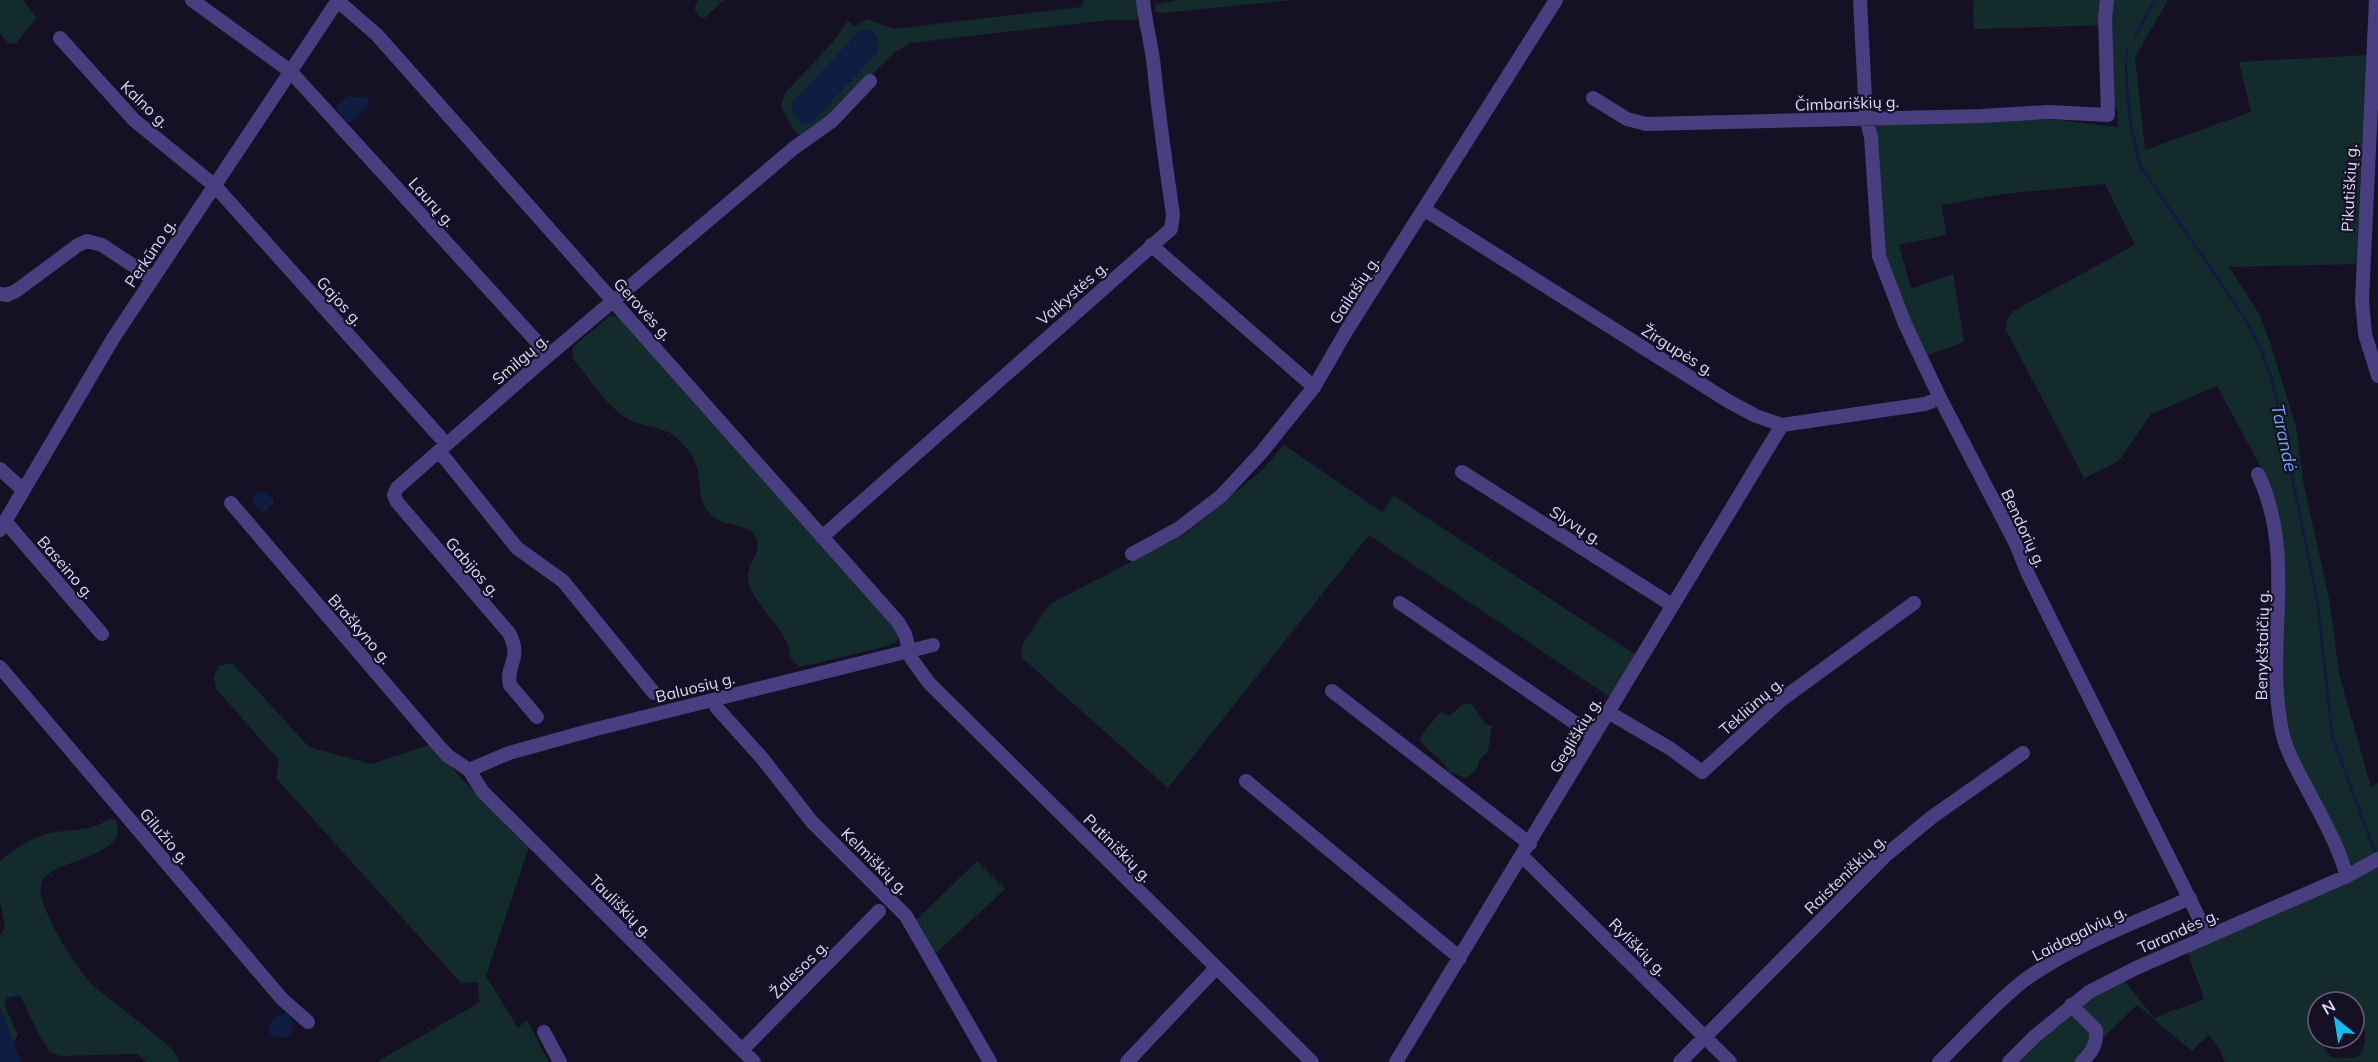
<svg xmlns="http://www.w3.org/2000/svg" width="2378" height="1062" font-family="Mulish,sans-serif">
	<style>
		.green { fill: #142b2d; fill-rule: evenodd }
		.water { fill: #0f1d43 }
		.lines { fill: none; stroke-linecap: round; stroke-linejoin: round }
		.stream { stroke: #0f1d43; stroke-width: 3 }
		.minor { stroke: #483e80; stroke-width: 14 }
		.labels { text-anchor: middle; stroke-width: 4.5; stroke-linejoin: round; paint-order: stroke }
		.street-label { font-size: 16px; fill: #ded6fc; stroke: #161024 }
		.water-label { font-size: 18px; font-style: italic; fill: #6ba5f5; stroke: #161024 }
	</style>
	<rect width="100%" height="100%" fill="#161024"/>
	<path class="green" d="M0,0H23L37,18C28,24 24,36 15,44L8,43L0,33Z
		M698,0H724L705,18C695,16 692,9 698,0Z
		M1084,0H1138L1140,18L1135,20H1109L910,43L895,52L816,130L801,136L794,131L781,107L785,93L833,42L848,21L855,26L867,19L893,29L1081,7Z
		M1177,0H1293L1162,13L1155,11V5Z
		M1973,0H2168L2135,57L2145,150L2251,112L2239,62L2367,55L2356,264L2229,267L2259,314L2270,342L2296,427L2303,481L2330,603L2339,674L2371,787L2378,783V855L2361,864L2353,865L2350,861L2294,754L2281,715L2273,506L2266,477L2217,386L2151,414L2120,459L2113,464L2084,478L2006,330L2007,320L2013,311L2135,245L2105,184L2003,194L1942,205L1946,235L1899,245L1911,289L1953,274L1964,342L1925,356L1900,300L1881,240L1876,121L2059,120L2118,127L2117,109L2113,108L2109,25L1974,29Z
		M610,316L619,317L896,627L899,637L896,642L888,646L800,667C786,658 793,654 786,641C777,622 751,600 748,579C746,564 764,551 755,536C745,521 723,528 711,515C697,500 702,488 697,469C695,457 687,447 678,439C666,426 643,428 628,419C605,405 590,379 573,359L572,350L575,345Z
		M1284,445L1382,512L1394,496L1636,655L1610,697L1369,535L1168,788L1021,657L1023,643L1050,604L1185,534L1261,471Z
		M232,663L309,747L371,764L432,744L464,781L530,844L486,976L518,1028L527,1020L549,1062H377L480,1002L477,982L461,983L276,778L279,760L216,689L214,677L219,666Z
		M1471,703L1484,723L1492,726L1488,752L1481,758L1475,771L1466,778L1449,772C1441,757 1428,752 1419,739L1440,712L1449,716L1461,706Z
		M109,819L115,820C133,857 55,858 42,881C32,900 76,968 90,982C97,990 107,996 115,1003C134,1018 153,1033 172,1049L180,1062H146L137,1054H128L60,1056L50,1052L40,1037L20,995L7,998L4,1004L18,1035L13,1042L0,1007V935L5,927L0,903V861C13,849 33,837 50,833C72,829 90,832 109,819Z
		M977,861L1005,889L934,955L914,922Z
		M2378,864V1062H2225L2220,1050L2209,1035L2192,1051L2137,1005L2078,1062H2020L2046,1033L2088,999L2123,979L2154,1018L2204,999L2187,951ZM2318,1002H2354V1019H2360C2367,1027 2367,1048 2359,1055C2355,1059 2351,1058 2346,1058C2329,1059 2325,1054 2321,1038H2318Z"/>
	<path class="water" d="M867,29C877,32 882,42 878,52L811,123L802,125L792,112V102L861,30Z
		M348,95L356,98L366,96L369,100L368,105L351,122L346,121L336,108Z
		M264,491L275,502L264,512L260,511L251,501L257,493Z
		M0,1007L21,1062H0Z
		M287,1013L293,1022L291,1035L284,1038L271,1035L268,1030C270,1020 277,1015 287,1013Z"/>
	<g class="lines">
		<path class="stream" d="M2135,36L2155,0
			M2128,49L2126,53C2126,92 2129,130 2141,167L2244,317L2260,347L2273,383L2318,604L2332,736L2376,855"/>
		<path class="minor" d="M192,0L290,71L549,355
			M1860,0L1866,118L1871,137L1879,256L1905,324L1940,398L2016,544L2028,574L2208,936
			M2376,0L2362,300L2365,334L2378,376
			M338,1L377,35L898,622L905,634L911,658L929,683L1312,1062
			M60,38L134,120L215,186L440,437
			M1593,98L1627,119L1646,124L1981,116L2049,112L2108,115L2105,18L2107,0
			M1425,210L1728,401L1756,416L1782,425L1925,404L1940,398
			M1151,245L1314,387
			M0,294L7,295L16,291L78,245L87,241L102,245L152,278
			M439,451L397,488L394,495L397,502L509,633C523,659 505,665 510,685L537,717
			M0,469L23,490
			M1462,472L1672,605
			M2258,474C2297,558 2265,640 2281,726C2284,746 2294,764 2303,781C2319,812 2337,842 2347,876
			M231,503L437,744L448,756L469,770L483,792L754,1062
			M5,521L102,634
			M0,530L114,337L338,0
			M822,537L1171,229L1173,215C1166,166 1159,118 1154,68C1152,45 1145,23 1143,0
			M1132,554L1178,529L1221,496L1261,453L1314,387L1347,330L1556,0
			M1400,603L1594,736
			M0,667L282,999L308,1022
			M1332,691L1530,844
			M654,693L563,581L517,548L439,451L549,355L794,148L832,121L870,81
			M713,700L717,708L762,758L812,822L906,916L990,1062
			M1608,712L1671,749L1702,772L1781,700L1914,603
			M469,770L509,753L592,730L933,645
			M1246,781L1460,958
			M1522,856L1730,1062
			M2071,1005L2096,1030C2097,1045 2092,1052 2082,1062
			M544,1032L560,1062
			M742,1050L879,911
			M1127,1062L1216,968
			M1396,1062L1782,425
			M1680,1062L1886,855L1932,817L2023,753
			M1939,1062C1966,1036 1993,1005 2022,982C2070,946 2135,923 2190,898
			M2009,1062L2034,1037L2089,992L2136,968L2347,876L2378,859"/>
	</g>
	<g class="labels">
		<g class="street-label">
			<text transform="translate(1847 103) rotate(-2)" y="6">Čimbariškių g.</text>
			<text transform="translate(145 104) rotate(44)" y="6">Kalno g.</text>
			<text transform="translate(2349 188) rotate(-87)" y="6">Pikutiškių g.</text>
			<text transform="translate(432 202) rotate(48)" y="6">Laurų g.</text>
			<text transform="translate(150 253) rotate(-56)" y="6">Perkūno g.</text>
			<text transform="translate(1354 290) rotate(-57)" y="6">Gailašių g.</text>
			<text transform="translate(1072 293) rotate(-41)" y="6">Vaikystės g.</text>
			<text transform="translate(340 301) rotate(48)" y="6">Gajos g.</text>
			<text transform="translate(643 309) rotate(48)" y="6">Gerovės g.</text>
			<text transform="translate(1678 350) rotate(32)" y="6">Žirgupės g.</text>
			<text transform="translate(520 359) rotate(-41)" y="6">Smilgų g.</text>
			<text transform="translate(1576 525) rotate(32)" y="6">Slyvų g.</text>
			<text transform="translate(2024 528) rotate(65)" y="6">Bendorių g.</text>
			<text transform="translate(66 567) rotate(49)" y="6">Baseino g.</text>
			<text transform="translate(473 567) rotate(49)" y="6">Gabijos g.</text>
			<text transform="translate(360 629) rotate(49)" y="6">Braškyno g.</text>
			<text transform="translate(2262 645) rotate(-89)" y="6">Benykštaičių g.</text>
			<text transform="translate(695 687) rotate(-14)" y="6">Baluosių g.</text>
			<text transform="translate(1751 706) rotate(-41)" y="6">Tekliūnų g.</text>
			<text transform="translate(1575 735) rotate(-59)" y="6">Gegliškių g.</text>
			<text transform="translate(165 836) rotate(50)" y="6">Gilužio g.</text>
			<text transform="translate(1118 848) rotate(45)" y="6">Putiniškių g.</text>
			<text transform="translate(875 861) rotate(45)" y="6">Kelmiškių g.</text>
			<text transform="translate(1845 874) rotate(-44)" y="6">Raisteniškių g.</text>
			<text transform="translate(621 906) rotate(45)" y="6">Tauliškių g.</text>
			<text transform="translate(2178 931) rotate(-24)" y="6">Tarandės g.</text>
			<text transform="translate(2079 933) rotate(-27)" y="6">Laidagalvių g.</text>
			<text transform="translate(1638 947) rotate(45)" y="6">Ryliškių g.</text>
			<text transform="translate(799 969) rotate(-45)" y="6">Žalesos g.</text>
		</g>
		<g class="water-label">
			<text transform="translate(2284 438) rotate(78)" y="6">Tarandė</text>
		</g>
	</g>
	<g transform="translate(2336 1020) rotate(330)"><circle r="28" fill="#161024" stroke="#665f7a" stroke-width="1.5"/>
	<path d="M0-4.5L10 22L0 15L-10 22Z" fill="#10bfee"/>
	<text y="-9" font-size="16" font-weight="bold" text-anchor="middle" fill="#ded6fc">N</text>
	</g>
</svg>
